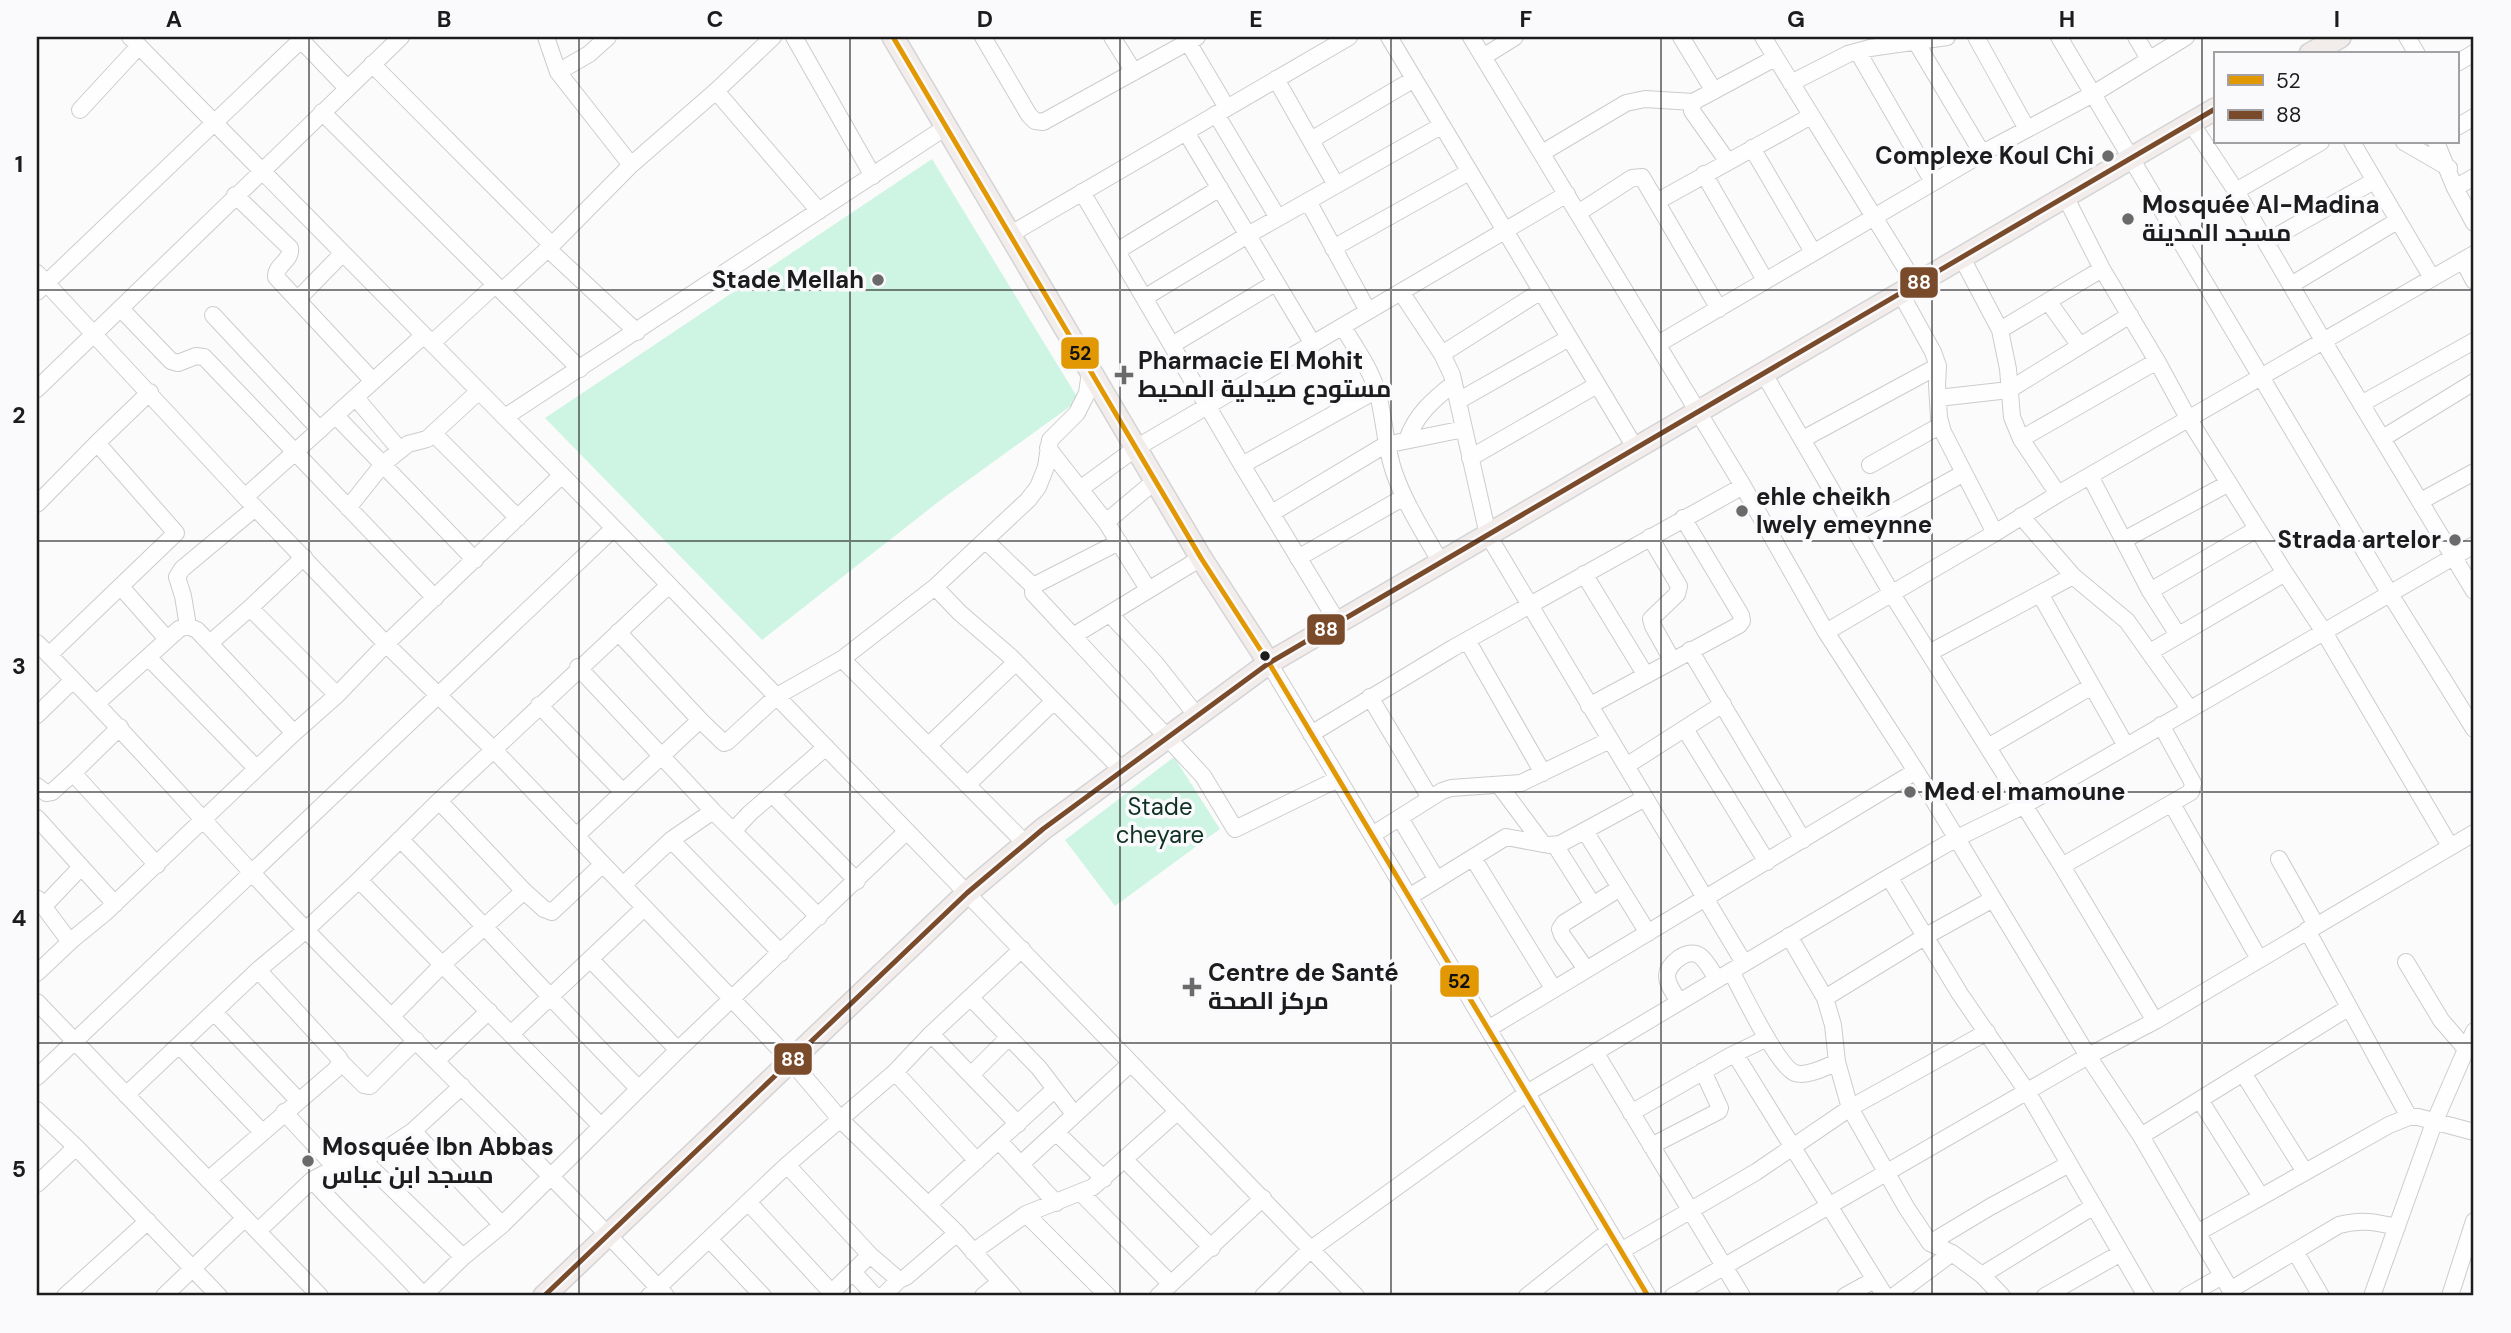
<svg xmlns="http://www.w3.org/2000/svg" width="2511" height="1333" font-family="'DM Sans',Cairo,sans-serif">
	<style>
		.green { fill: #cef5e3 }
		.lines { fill: none; stroke-linecap: round; stroke-linejoin: round }
		.minor-casing { stroke: #cccccd; stroke-width: 18 }
		.major-casing { stroke: #d4d4d6; stroke-width: 24 }
		.minor { stroke: #fefeff; stroke-width: 16 }
		.major { stroke: #f2ecea; stroke-width: 21 }
		.bus-1-casing { stroke: #fafafd; stroke-width: 10 }
		.bus-2-casing { stroke: #fafafd; stroke-width: 10 }
		.bus-1 { stroke: #e19803; stroke-width: 5 }
		.bus-2 { stroke: #7a4b2a; stroke-width: 5 }
		.grid { fill: none; stroke: #1c1c1d; stroke-width: 2; stroke-opacity: 0.55 }
		.poi-dot { fill: #6a6a6b; stroke: #fafafd; stroke-width: 2.5 }
		.bus-dot { fill: #1c1c1d; stroke: #fafafd; stroke-width: 2.5 }
		.labels { text-anchor: middle; stroke-width: 7; stroke-linejoin: round; paint-order: stroke }
		.poi-label { font-size: 24px; font-weight: bold; fill: #1c1c1d; stroke: #fafafd; text-anchor: start }
		.park-label { font-size: 24px; fill: #0f3123; stroke: #fafafd }
		.line-badge { stroke: #fafafd; stroke-width: 2.5 }
		.badge-label { font-size: 19px; text-anchor: middle; font-weight: bold; fill: #fff }
		.pale-badge-label { font-size: 19px; text-anchor: middle; font-weight: bold; fill: #111 }
		.neatline { fill: none; stroke: #1c1c1d; stroke-width: 2.5 }
		.grid-label { font-size: 23px; text-anchor: middle; font-weight: bold; fill: #1c1c1d }
	</style>
	<rect width="100%" height="100%" fill="#fbfbfc"/>
	<path class="green" d="M932,159L1079,400L942,499L762,640L545,418Z
		M1174,757L1220,829L1115,906L1065,840Z"/>
	<g class="lines">
		<g class="minor-casing">
			<path id="minor" d="M130,37L614,528L1356,1296
				M773,37L716,91L819,211
				M794,37L873,176
				M983,37L1029,115L1035,121L1043,122L1197,37
				M1112,37L1134,72
				M1185,37L1227,108
				M1389,37L1636,449
				M1471,37L1743,486L1826,632L1916,771L2088,1056L2141,1136L2234,1296
				M1681,37L1714,91
				M1763,37L1916,285
				M1976,37L2027,129
				M2059,37L2390,594L2474,729
				M2136,37L2149,59
				M2407,37L2417,54
				M301,40L347,88
				M1916,42L1982,153
				M1858,52L1933,182
				M1483,57L1515,37
				M2457,63L2474,53
				M372,64L552,245
				M558,72L589,54L608,37
				M1276,79L1336,185
				M1791,83L1848,54L1870,48L1947,37
				M80,110L139,46
				M322,112L580,369
				M1216,114L1278,218
				M2191,123L2236,191L2324,342L2474,591
				M2457,127L2474,117
				M1186,132L1313,344
				M1311,140L1414,79
				M2352,142L2432,278
				M2404,142L2449,168
				M2436,142L2455,188L2474,223
				M1752,148L1813,252
				M1542,153L1626,103L1645,99L1693,102
				M1728,162L1692,111L1693,102L1775,58
				M631,165L716,91
				M1704,174L1765,280
				M2455,188L2474,177
				M2236,191L2321,142
				M1082,192L1242,465L1338,623
				M235,195L290,248C292,261 275,265 276,277L373,381
				M2066,198L2102,269L2157,361L2188,418L2285,573L2324,632L2450,846
				M1308,201L1368,311
				M1658,201L1811,116
				M1578,213L1632,178L1642,177L1719,309
				M1009,235L1349,37
				M2266,242L2374,181
				M1333,248L1469,172
				M548,249L637,332
				M1117,251L1220,188
				M1962,258L2000,330L2008,369L2012,417L2021,439L2058,494
				M2463,260L2474,281
				M37,273L245,497L386,644L494,750L791,1061L841,1120L957,1233L1013,1296
				M2291,285L2397,221
				M502,291L552,245L631,165L558,72L546,37
				M37,292L304,37
				M1401,292L1442,354L1452,375L1488,535L1744,963
				M1901,294L1933,352L1938,366L1937,385L1939,418L1943,432L1995,533
				M1144,298L1246,236L1441,126
				M297,300L343,253
				M2048,301L2080,346
				M121,309L171,361L178,363L196,356L204,357L295,452L245,497
				M213,315L320,430
				M1343,327C1354,346 1369,366 1376,388C1385,416 1384,443 1394,472C1405,504 1424,533 1441,563
				M2000,330L2102,269
				M424,335L295,452L435,598
				M432,343L495,285
				M1658,344L1990,149L2093,94L2186,37
				M1172,345L1275,283
				M1442,354L1541,291
				M1764,374L1892,594L2062,866L2155,1021
				M37,389L401,37
				M356,398L400,450
				M1938,398L2009,390L2130,315
				M1458,401L1569,338
				M2361,404L2474,341
				M336,416L475,560
				M505,417L946,127
				M433,433L518,518
				M2383,438L2474,382
				M1803,439L1938,366
				M2021,439L2157,361
				M1407,440C1416,414 1433,400 1454,383
				M97,443L150,392
				M1048,448L1106,522L1148,589
				M1470,458L1597,385
				M1242,465L1377,390
				M1870,465L1941,425
				M2090,476L2150,591L2178,635
				M1080,489L1136,448L1567,194
				M2421,501L2474,472
				M37,504L97,443L176,533L49,655
				M348,508L383,464L408,444L427,439L479,391
				M1272,513L1385,445L1464,429
				M2021,516L2073,576L2127,621L2189,708
				M1106,522L1155,481
				M1857,532L1964,473
				M1650,537L1679,586L1677,594L1651,619L1653,626L1672,660
				M2124,540L2229,483
				M986,541L1033,586
				M1119,542L1033,586V593L1073,636L1201,558
				M1298,558L1404,497
				M1584,574L1645,674
				M121,587L167,639
				M935,587L960,613L1011,657L1123,771
				M2150,591L2257,529
				M2040,594L2126,746
				M250,608L304,557
				M1110,614L1156,664L1197,716
				M188,626L183,596L177,577L182,569L255,508
				M618,632L700,720L623,792
				M1826,632L1995,533L2058,494L2474,254
				M1073,636L1203,776L1235,829L1338,779
				M1467,640L1543,773
				M37,643C130,735 214,835 305,929C424,1052 549,1170 666,1296
				M210,643L250,608L337,695
				M1690,650L1803,840
				M2150,652L2285,573
				M1929,653L2073,576
				M148,657L179,629L188,626L197,630L294,733L337,695L386,644L562,475
				M842,659L1025,843
				M1269,663L1648,1296
				M578,667L713,811
				M1370,697L1430,798
				M97,703L148,657L256,768
				M539,705L623,792L576,836
				M1589,706L1739,625L1742,621L1741,615L1683,518
				M37,715L73,680
				M700,720L724,743L727,742L777,696L842,659L935,587L1028,500L1038,487L1046,467L1050,440L1077,413L1087,393L1090,372
				M1685,729L1767,862
				M1311,734L1453,648L1743,486
				M928,746L1016,662
				M1988,747L2092,686
				M1626,766L1723,704
				M73,773L120,727
				M967,785L1054,701
				M1499,785L1543,844
				M37,786L46,793L52,792L73,773L157,865
				M772,794L857,881
				M2172,804L2259,959
				M37,818L115,904
				M1400,818L1437,880
				M733,831L750,813L826,747
				M1585,831L1648,933
				M1372,835L1442,791L1451,788L1521,783L1610,740
				M400,839C481,921 558,1007 639,1089
				M671,840L713,811L819,917
				M1555,845L1593,905
				M1473,858L1553,988
				M2279,859L2316,925
				M2062,866L2191,792L2193,783L2161,725
				M1889,877L1960,994L2028,1093L2146,1296
				M359,880L601,1126
				M623,885L671,840L781,953
				M524,891L544,909L552,912L603,864
				M1409,897L1506,837L1549,845L1560,844L1645,798
				M38,899L70,942
				M43,907L81,867
				M2307,930L2409,1117
				M1789,936L1825,998L1833,1025L1837,1062L1850,1108L1906,1207L1930,1243L1952,1253L1982,1275L2002,1296
				M590,959L678,1050
				M2406,962L2441,1020L2466,1049
				M1586,969L1562,935L1560,929L1564,923L1620,888
				M1731,971C1741,990 1778,1067 1795,1073C1807,1077 1826,1067 1837,1062
				M37,973L73,939L106,912L294,733
				M971,998L1039,1068L1074,1114
				M1825,998L1926,936L1993,899
				M37,1002L320,1296
				M1679,1002C1675,994 1667,985 1667,976C1667,964 1688,947 1700,956C1707,961 1712,972 1717,979
				M214,1012L299,1101
				M392,1016L443,964L524,891L439,801
				M1488,1029L1916,771
				M511,1034L644,908
				M931,1034L1018,1124
				M179,1045L262,1132
				M1595,1052L1742,1296
				M1735,1054L1885,1296
				M436,1061L489,1011
				M341,1062L364,1085L370,1086L416,1040
				M895,1072L977,1161
				M2243,1073L2305,1172
				M971,1075L1009,1037
				M37,1077L614,528
				M462,1086L413,1131L502,1225
				M126,1095L258,970L306,930L359,880L439,801L669,585
				M2200,1100L2261,1197
				M37,1110L76,1147L219,1296
				M284,1112L336,1168
				M1631,1113L1730,1056L1767,1038
				M1056,1132L1104,1179
				M2141,1136L2348,1008
				M999,1141L1056,1203
				M1651,1146L1719,1111L1720,1108L1703,1071
				M362,1159L463,1257
				M1125,1160L1212,1248
				M1021,1164L1131,1063
				M787,1165L870,1255L899,1280
				M208,1180L335,1070L341,1062L339,1058L258,970
				M312,1180C348,1220 388,1256 424,1296
				M37,1184L76,1147
				M1081,1193L1171,1284
				M748,1202L832,1293
				M928,1205L1055,1089
				M1026,1214L1108,1296
				M258,1231L312,1180L333,1169L386,1149L413,1131
				M2197,1233L2389,1125L2409,1117H2418L2474,1132
				M709,1239L763,1296
				M1930,1243L1990,1207L2069,1164
				M1621,1251L1756,1172L1850,1108L1987,1032
				M2295,1251L2321,1296
				M973,1252L1026,1214L1093,1187L1178,1111
				M853,1272L875,1296
				M1982,1275L2094,1206
				M2230,1290L2339,1225C2361,1219 2375,1222 2397,1227
				M65,1296L148,1221
				M164,1296L245,1218
				M423,1296L463,1257L502,1225L678,1050L907,831
				M649,1296L787,1165L895,1072L931,1034L1022,949
				M828,1296L870,1255
				M883,1296L899,1280L906,1277L957,1233
				M983,1296L1000,1282
				M1158,1296L1263,1198
				M1263,1296L1311,1249L1527,1093L1889,877L1957,838L2023,806L2474,545
				M1527,1296L1609,1231
				M1673,1296L2088,1056L2155,1021L2474,833
				M1845,1296L1874,1280
				M1894,1296L1952,1253
				M2045,1296L2121,1253
				M2187,1296L2222,1276
				M2372,1296L2434,1123L2474,1031
				M2450,1296L2474,1221"/>
		</g>
		<g class="major-casing">
			<path id="major" d="M893,37L1201,558L1269,663
				M2310,54L2340,37
				M544,1296L967,893L1043,829L1269,663L2215,109"/>
		</g>
		<use href="#minor" class="minor"/>
		<use href="#major" class="major"/>
		<g class="bus-1-casing">
			<path id="bus-1" d="M893,37L1201,558L1269,663L1648,1296"/>
		</g>
		<g class="bus-2-casing">
			<path id="bus-2" d="M544,1296L967,893L1043,829L1269,663L2215,109"/>
		</g>
		<use href="#bus-1" class="bus-1"/>
		<use href="#bus-2" class="bus-2"/>
	</g>
	<path class="grid" d="M309,37V1296M579,37V1296M850,37V1296M1120,37V1296M1391,37V1296M1661,37V1296M1932,37V1296M2202,37V1296M37,290H2474M37,541H2474M37,792H2474M37,1043H2474"/>
	<g class="poi-dot">
		<circle cx="2108" cy="156" r="7"/>
		<circle cx="2128" cy="219" r="7"/>
		<circle cx="878" cy="280" r="7"/>
		<path d="M1120.5 364.5h7v7h7v7h-7v7h-7v-7h-7v-7h7z"/>
		<circle cx="1742" cy="511" r="7"/>
		<circle cx="2455" cy="540" r="7"/>
		<circle cx="1910" cy="792" r="7"/>
		<path d="M1188.5 976.5h7v7h7v7h-7v7h-7v-7h-7v-7h7z"/>
		<circle cx="308" cy="1161" r="7"/>
	</g>
	<circle class="bus-dot" cx="1265" cy="656" r="6"/>
	<g class="labels">
		<g class="poi-label">
			<text x="2094" y="164" text-anchor="end">Complexe Koul Chi</text>
			<text x="2142" y="213">Mosquée Al-Madina<tspan x="2142" dy="28">مسجد المدينة</tspan></text>
			<text x="864" y="288" text-anchor="end">Stade Mellah</text>
			<text x="1138" y="369">Pharmacie El Mohit<tspan x="1138" dy="28">مستودع صيدلية المحيط</tspan></text>
			<text x="1756" y="505">ehle cheikh<tspan x="1756" dy="28">lwely emeynne</tspan></text>
			<text x="2441" y="548" text-anchor="end">Strada artelor</text>
			<text x="1924" y="800">Med el mamoune</text>
			<text x="1208" y="981">Centre de Santé<tspan x="1208" dy="28">مركز الصحة</tspan></text>
			<text x="322" y="1155">Mosquée Ibn Abbas<tspan x="322" dy="28">مسجد ابن عباس</tspan></text>
		</g>
		<g class="park-label">
			<text x="1160" y="815">Stade<tspan x="1160" dy="28">cheyare</tspan></text>
		</g>
	</g>
	<g class="line-badge">
		<rect x="1899" y="266" width="40" height="33" rx="7" fill="#7a4b2a"/>
		<rect x="1060" y="336" width="40" height="34" rx="7" fill="#e19803"/>
		<rect x="1306" y="613" width="40" height="33" rx="7" fill="#7a4b2a"/>
		<rect x="1439" y="964" width="41" height="34" rx="7" fill="#e19803"/>
		<rect x="773" y="1042" width="40" height="34" rx="7" fill="#7a4b2a"/>
	</g>
	<g class="badge-label">
		<text x="1919" y="289">88</text>
		<text x="1326" y="636">88</text>
		<text x="793" y="1066">88</text>
	</g>
	<g class="pale-badge-label">
		<text x="1080" y="360">52</text>
		<text x="1459" y="988">52</text>
	</g>
	<rect width="2511" height="1333" fill="none" stroke="#fafafd" stroke-width="77"/>
	<rect x="2214" y="52" width="245" height="91" fill="#fafafd" stroke="#a1a1a3" stroke-width="2"/>
	<rect x="2228" y="75" width="35" height="10" fill="#e19803" stroke="#a1a1a3" stroke-width="2"/>
	<text x="2276" y="88" font-size="21" fill="#1c1c1d">52</text>
	<rect x="2228" y="110" width="35" height="10" fill="#7a4b2a" stroke="#a1a1a3" stroke-width="2"/>
	<text x="2276" y="122" font-size="21" fill="#1c1c1d">88</text>
	<rect x="38" y="38" width="2434" height="1256" class="neatline"/>
	<g class="grid-label">
		<text x="174" y="27">A</text>
		<text x="444" y="27">B</text>
		<text x="715" y="27">C</text>
		<text x="985" y="27">D</text>
		<text x="1256" y="27">E</text>
		<text x="1526" y="27">F</text>
		<text x="1796" y="27">G</text>
		<text x="2067" y="27">H</text>
		<text x="2337" y="27">I</text>
		<text x="19" y="172">1</text>
		<text x="19" y="423">2</text>
		<text x="19" y="674">3</text>
		<text x="19" y="926">4</text>
		<text x="19" y="1177">5</text>
	</g>
</svg>
